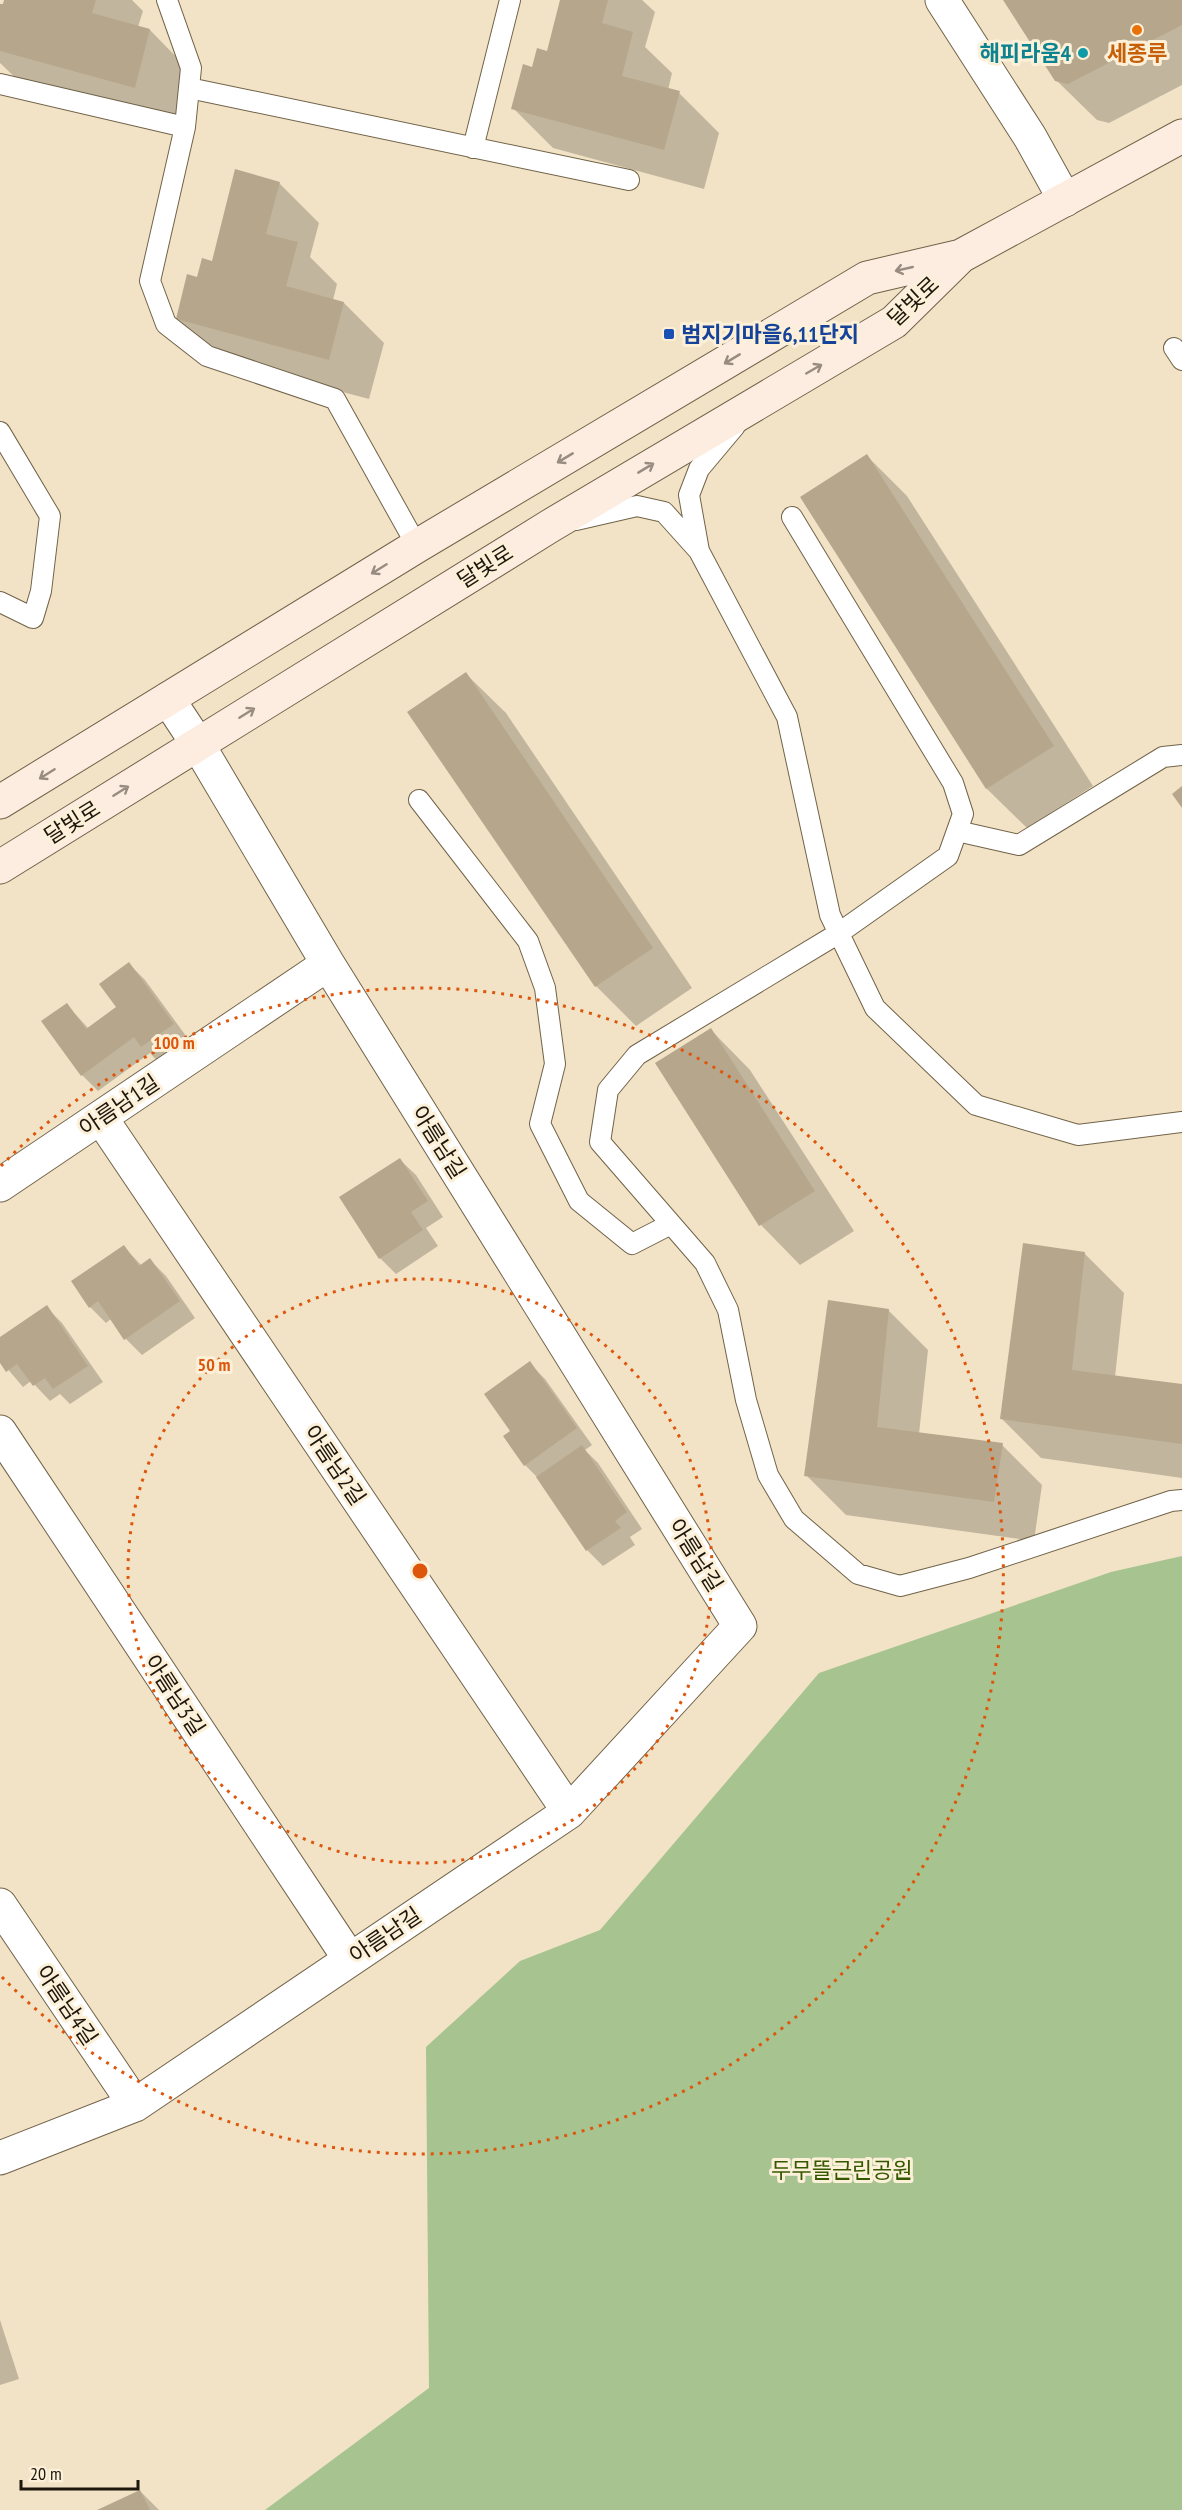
<svg xmlns="http://www.w3.org/2000/svg" width="1182" height="2510" font-family="'PT Sans Narrow','Noto Sans KR',sans-serif">
	<style>
		.green { fill: #a7c390 }
		.shadow { fill: #0003 }
		.building { fill: #b6a78c }
		.lines { fill: none; stroke-linecap: round; stroke-linejoin: round }
		.lane-casing { stroke: #716349; stroke-width: 22 }
		.street-casing { stroke: #716349; stroke-width: 35 }
		.secondary-casing { stroke: #716349; stroke-width: 35 }
		.lane { stroke: #fff; stroke-width: 20 }
		.street { stroke: #fff; stroke-width: 33 }
		.secondary { stroke: #fdede1; stroke-width: 33 }
		.oneway { stroke: #988c81 }
		.ring { fill: none; stroke: #de560c; stroke-width: 3; stroke-dasharray: 3 6 }
		.food-dot { fill: #e8710a; stroke: #fdf0d9; stroke-width: 2 }
		.culture-dot { fill: #0f9aa8; stroke: #fdf0d9; stroke-width: 2 }
		.transit-dot { fill: #1a4fb4; stroke: #fdf0d9; stroke-width: 2 }
		.labels { text-anchor: middle; stroke-width: 6; stroke-linejoin: round; paint-order: stroke }
		.culture-label { font-size: 22px; font-weight: bold; fill: #0d838f; stroke: #fdf0d9; text-anchor: end }
		.food-label { font-size: 22px; font-weight: bold; fill: #c56008; stroke: #fdf0d9 }
		.street-label { font-size: 22px; fill: #1c160c; stroke: #fdf0d9 }
		.transit-label { font-size: 22px; font-weight: bold; fill: #164399; stroke: #fdf0d9; text-anchor: start }
		.park-label { font-size: 22px; fill: #345800; stroke: #fdf0d9 }
		.centre { fill: #de560c; stroke: #fdf0d9; stroke-width: 3 }
		.ring-label { font-size: 18px; text-anchor: middle; font-weight: bold; fill: #de560c; stroke: #fdf0d9; stroke-width: 6; stroke-linejoin: round; paint-order: stroke }
	</style>
	<rect width="100%" height="100%" fill="#f2e3c6"/>
	<path class="green" d="M1182,1556V2510H265L429,2388L426,2047L520,1961L600,1930L819,1673L1111,1572Z"/>
	<path class="shadow" d="M6,0H132L143,11L138,27L150,30L189,70L174,127L24,86L0,63V5L4,6Z
		M562,0H642L655,12L645,47L672,73L668,90L679,93L719,133L704,189L553,148L513,108L533,68L548,52Z
		M1005,0H1182V85L1109,123L1097,120L1056,80Z
		M279,183L319,223L310,257L337,284L333,300L344,303L384,343L369,399L218,359L178,319L198,279Z
		M867,456L907,496L1093,786L1027,828L987,789L802,497Z
		M466,674L506,713L692,988L636,1026L596,986Z
		M129,964L145,980L189,1040L158,1062L150,1053L98,1091L82,1075L67,1005L88,1028L118,1007Z
		M711,1030L750,1070L854,1231L800,1265L761,1225Z
		M400,1160L416,1175L443,1217L426,1228L438,1246L396,1274L380,1258Z
		M124,1247L142,1266L150,1260L166,1276L195,1318L142,1355L126,1339L112,1318L106,1323L90,1307Z
		M1084,1253L1124,1293L1115,1377L1182,1386V1478L1041,1458L1001,1418Z
		M46,1307L62,1323L103,1382L70,1404L60,1394L50,1401L31,1381L23,1387L0,1360V1339Z
		M888,1310L928,1350L919,1434L1002,1445L1042,1485L1034,1541L846,1515L806,1475Z
		M529,1363L545,1379L592,1445L585,1450L598,1463L642,1529L630,1537L635,1545L603,1566L587,1550L538,1478L525,1465L512,1432Z
		M0,2320L19,2379L0,2385Z
		M140,2491L159,2510H100Z"/>
	<path class="building" d="M4,0H96L92,13L150,29L135,88L0,51V4H3Z
		M560,0H608L602,23L633,32L622,76L680,91L664,150L511,109L523,64L532,67L537,48L547,51Z
		M1003,0H1182V25L1068,84L1055,81Z
		M235,169L280,182L266,234L298,242L286,286L344,302L329,360L176,319L187,274L197,277L202,258L212,261Z
		M867,454L1054,746L986,789L800,497Z
		M466,672L653,948L595,987L407,712Z
		M1182,786V808L1172,794Z
		M129,962L174,1024L141,1047L134,1037L81,1076L41,1021L67,1003L86,1029L116,1007L99,984Z
		M711,1028L815,1191L759,1226L655,1063Z
		M400,1158L428,1201L411,1212L423,1230L379,1259L339,1197Z
		M1023,1243L1085,1252L1072,1370L1182,1384V1444L1000,1419Z
		M124,1245L139,1266L150,1258L180,1301L124,1340L98,1301L89,1308L71,1281Z
		M828,1300L889,1309L877,1427L1003,1443L994,1502L804,1476Z
		M47,1305L88,1366L53,1389L45,1378L33,1386L17,1364L6,1372L0,1363V1337Z
		M530,1361L577,1428L524,1466L503,1436L510,1431L484,1394Z
		M582,1445L627,1512L615,1521L621,1528L586,1551L536,1477Z
		M140,2490L150,2510H97Z"/>
	<g class="lines">
		<g class="lane-casing">
			<path id="lane" d="M167,0L191,68L185,127
				M0,84L185,127L150,281L166,324L207,356L335,399L417,546
				M189,88L629,180
				M473,148L510,0
				M1174,348L1182,360
				M0,432L50,516L41,591L33,618L0,602
				M792,517L953,783L963,814L948,856L839,933L637,1055L608,1090L600,1142L705,1263L728,1310L746,1400L768,1475L794,1519L858,1574L900,1586L969,1568L1171,1501L1182,1500
				M576,520L637,506L664,512L699,551L787,717L830,915L875,1008L976,1105L1078,1135L1182,1122
				M699,551L689,495L699,469L735,426
				M419,800L528,941L545,988L555,1064L540,1124L579,1201L632,1244L671,1224
				M957,831L1019,845L1163,757L1182,755"/>
		</g>
		<g class="street-casing">
			<path id="street" d="M942,0L1030,137L1065,200
				M101,1118L569,1812
				M0,1185L328,964
				M0,1432L349,1958
				M0,1905L135,2105
				M0,2158L135,2105L569,1812L740,1626L328,964L197,743L168,699"/>
		</g>
		<g class="secondary-casing">
			<path id="secondary" d="M0,802L417,546L867,278L961,256L1182,136
				M0,867L550,526L894,322L961,256"/>
		</g>
		<use href="#lane" class="lane"/>
		<use href="#street" class="street"/>
		<use href="#secondary" class="secondary"/>
	</g>
	<defs><path id="oneway-shaft" d="M-6 0H5M1.5-3L5.5 0L1.5 3" fill="none" stroke-width="1.6" stroke-linecap="round" stroke-linejoin="round" transform="scale(1.5)"/></defs>
	<g class="oneway">
		<use href="#oneway-shaft" transform="translate(904 269) rotate(167)"/>
		<use href="#oneway-shaft" transform="translate(732 359) rotate(149)"/>
		<use href="#oneway-shaft" transform="translate(814 369) rotate(-30)"/>
		<use href="#oneway-shaft" transform="translate(565 458) rotate(149)"/>
		<use href="#oneway-shaft" transform="translate(646 468) rotate(-31)"/>
		<use href="#oneway-shaft" transform="translate(379 569) rotate(148)"/>
		<use href="#oneway-shaft" transform="translate(247 713) rotate(-32)"/>
		<use href="#oneway-shaft" transform="translate(47 774) rotate(148)"/>
		<use href="#oneway-shaft" transform="translate(121 791) rotate(-32)"/>
	</g>
	<g class="ring">
		<circle cx="420" cy="1571" r="292"/>
		<path d="M1 1166A583 583 0 1 1 1 1976"/>
	</g>
	<circle class="food-dot" cx="1137" cy="30" r="6"/>
	<circle class="culture-dot" cx="1083" cy="53" r="6"/>
	<rect class="transit-dot" x="663" y="328" width="12" height="12" rx="3"/>
	<g class="labels">
		<g class="culture-label">
			<text x="1071" y="61">해피라움4</text>
		</g>
		<g class="food-label">
			<text x="1137" y="61">세종루</text>
		</g>
		<g class="street-label">
			<text transform="translate(913 301) rotate(-43)" y="8">달빛로</text>
			<text transform="translate(485 566) rotate(-32)" y="8">달빛로</text>
			<text transform="translate(72 822) rotate(-32)" y="8">달빛로</text>
			<text transform="translate(119 1105) rotate(-34)" y="8">아름남1길</text>
			<text transform="translate(439 1142) rotate(58)" y="8">아름남길</text>
			<text transform="translate(335 1465) rotate(56)" y="8">아름남2길</text>
			<text transform="translate(696 1555) rotate(58)" y="8">아름남길</text>
			<text transform="translate(175 1695) rotate(57)" y="8">아름남3길</text>
			<text transform="translate(385 1935) rotate(-34)" y="8">아름남길</text>
			<text transform="translate(67 2005) rotate(56)" y="8">아름남4길</text>
		</g>
		<g class="transit-label">
			<text x="681" y="342">범지기마을6,11단지</text>
		</g>
		<g class="park-label">
			<text x="842" y="2178">두무뜰근린공원</text>
		</g>
	</g>
	<circle cx="420" cy="1571" r="9" class="centre"/>
	<g class="ring-label">
		<text x="174" y="1049">100 m</text>
		<text x="214" y="1371">50 m</text>
	</g>
	<path d="M21 2480v9h117v-9" fill="none" stroke="#1c160c" stroke-width="3"/>
	<text x="30" y="2480" font-size="18" fill="#1c160c" stroke="#fdf0d9" stroke-width="4.5" paint-order="stroke">20 m</text>
</svg>
